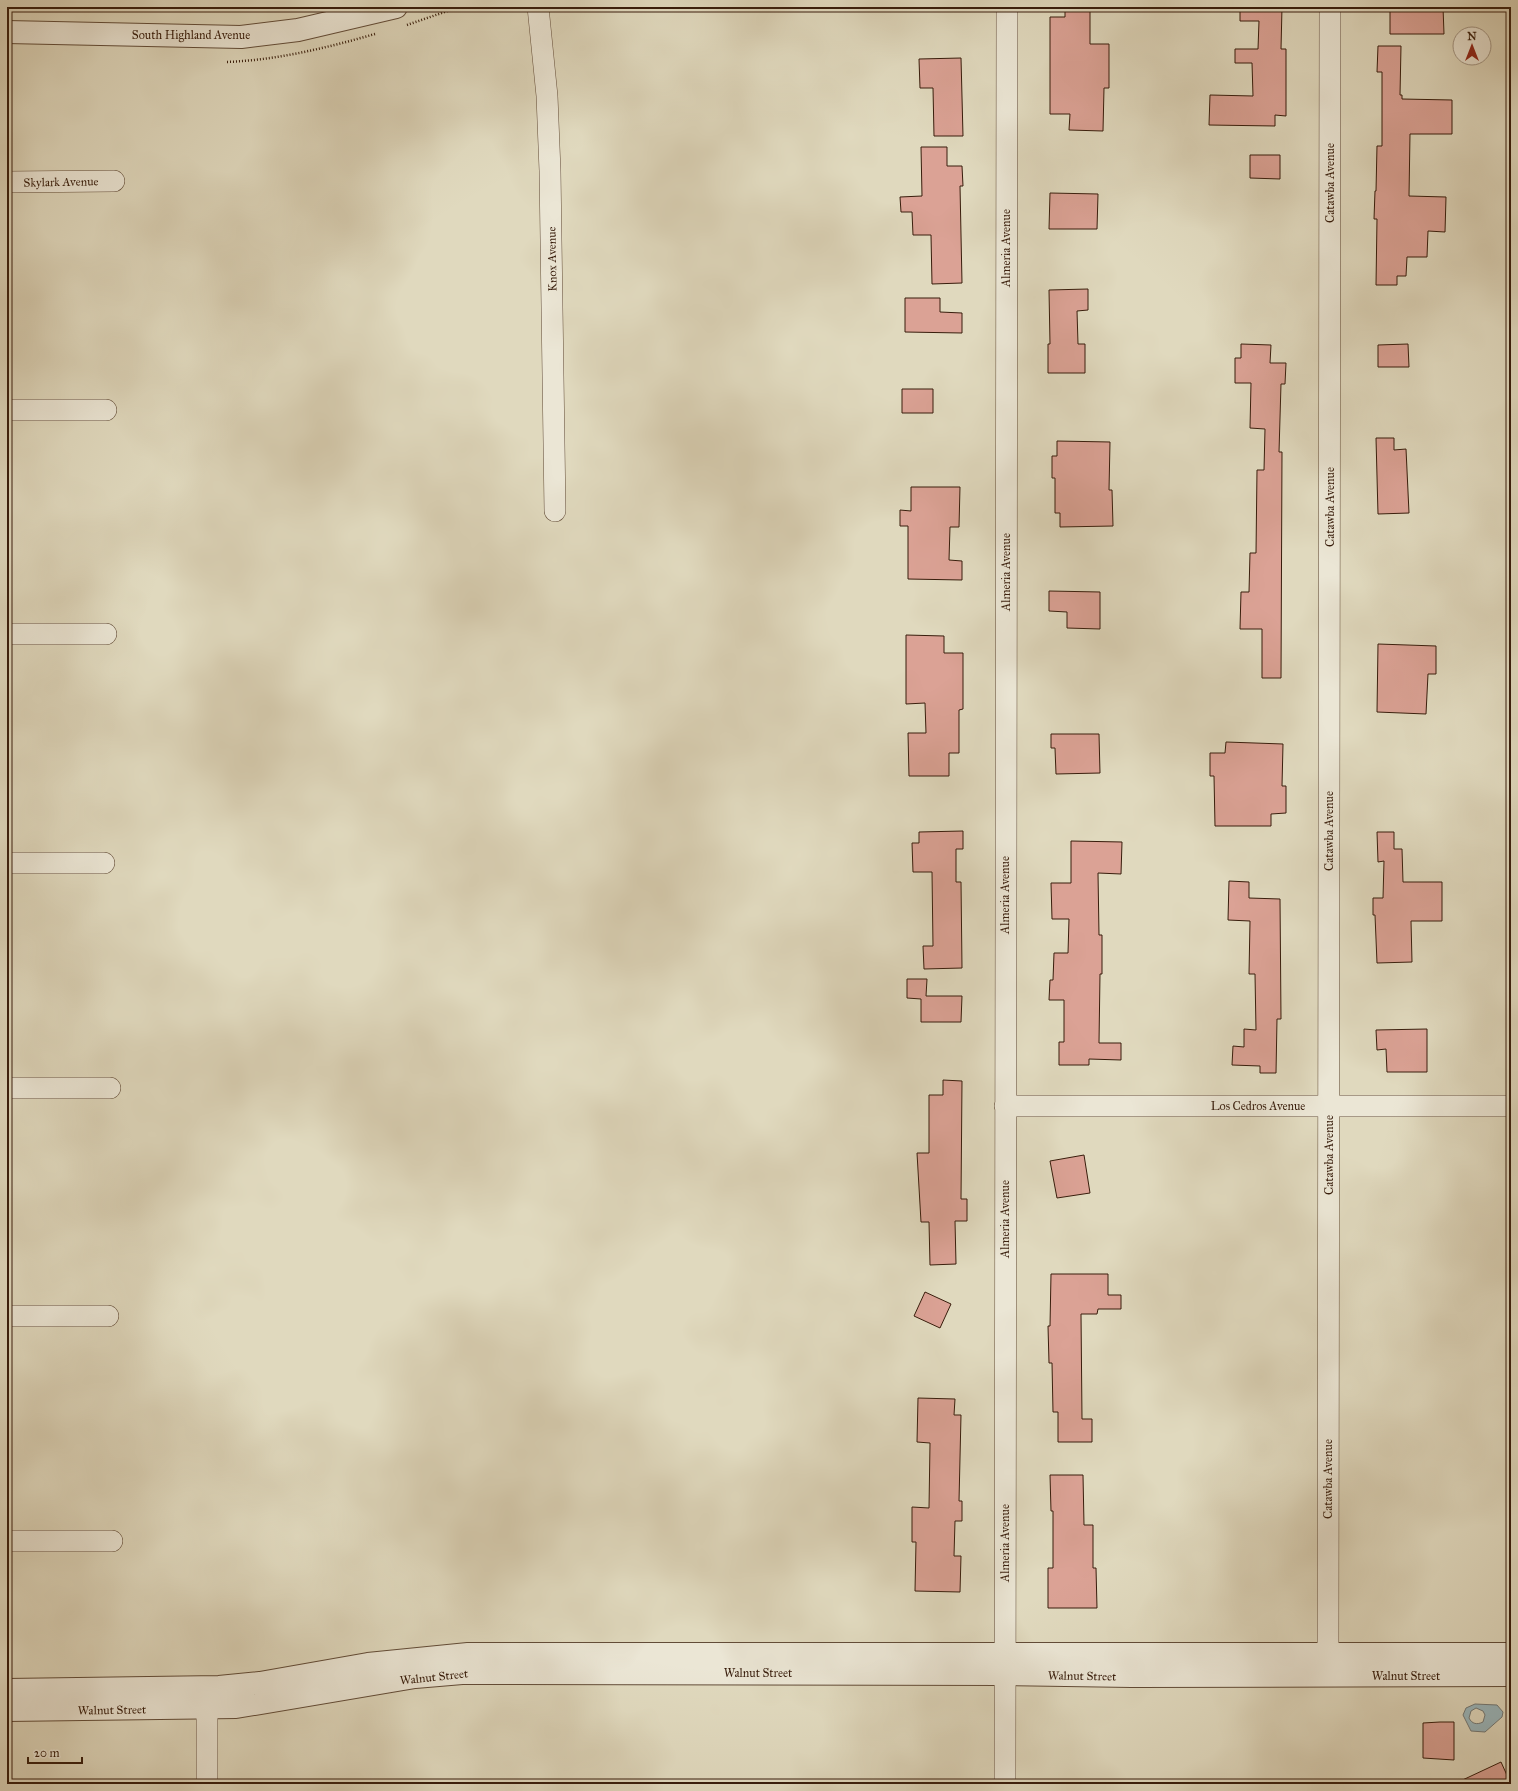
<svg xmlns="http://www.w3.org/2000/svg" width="1518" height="1791" font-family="'IM FELL Great Primer',serif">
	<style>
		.water { fill: #9ab7bd; stroke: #737976; fill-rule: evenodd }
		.building { fill: #dba295; stroke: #381d0c }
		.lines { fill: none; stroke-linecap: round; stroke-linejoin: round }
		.minor-casing { stroke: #624c38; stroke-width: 22 }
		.tertiary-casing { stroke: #624c38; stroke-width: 24 }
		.path { stroke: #381d0c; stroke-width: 2.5; stroke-dasharray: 1 2; stroke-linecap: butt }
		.minor { stroke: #ebe6d5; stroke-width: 21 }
		.tertiary { stroke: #ebe6d5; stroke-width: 22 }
		.labels { text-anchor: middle; stroke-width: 3.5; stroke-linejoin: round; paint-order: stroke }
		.street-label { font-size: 12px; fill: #381d0c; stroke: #ebe6d5 }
	</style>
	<rect width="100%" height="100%" fill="#e0d9be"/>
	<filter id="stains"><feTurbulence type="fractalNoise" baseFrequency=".005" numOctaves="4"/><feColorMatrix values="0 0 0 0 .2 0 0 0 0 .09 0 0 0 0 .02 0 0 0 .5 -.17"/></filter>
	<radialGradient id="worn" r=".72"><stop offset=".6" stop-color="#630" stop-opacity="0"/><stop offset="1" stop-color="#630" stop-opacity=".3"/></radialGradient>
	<path class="water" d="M1475,1704L1497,1705L1503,1712L1502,1717L1485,1732L1471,1731L1463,1715L1466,1708ZM1476,1708L1483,1711L1485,1715L1483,1722C1477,1725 1472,1724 1469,1718L1471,1711Z"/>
	<path class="building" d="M1065,7H1090V44H1109V88H1104L1103,131L1069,130L1070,114H1050V17H1065Z
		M1240,7H1282L1281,49H1286V116L1275,115V126L1209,125L1210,95L1253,96L1252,63H1235V49H1258L1259,21H1240Z
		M1390,7H1443L1444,34H1390Z
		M1378,46H1401L1400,95H1402V99L1452,100V134H1410L1409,196L1446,197L1445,232L1428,231L1427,257H1407L1406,276H1397V285H1376L1377,219H1374L1375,191H1376L1377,146H1382V72H1377Z
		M961,58L963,136H934L933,88H920L919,59Z
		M921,147H947V166H962L963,186H960L962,283L932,284L931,235H913L912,212H901L900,197L922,196Z
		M1250,155H1280V179L1250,178Z
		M1050,193L1098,194L1097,229H1049Z
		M1088,289V310L1077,311L1078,344H1085V373H1048V344H1050L1049,290Z
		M905,298H940V312L962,313V333L905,332Z
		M1241,344L1271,345L1270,363H1286L1285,384H1281L1279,452H1282L1281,678H1262V629H1240L1241,592H1249L1250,553H1256L1257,470H1264L1265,429L1250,428L1251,383H1235V358H1241Z
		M1408,344L1409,367H1378V345Z
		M902,389H933V413H902Z
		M1376,438H1394V450L1406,449L1409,513L1378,514Z
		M1057,441L1110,442L1109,490H1112L1113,526L1060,527V513H1055V478H1052V456H1057Z
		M911,487H960L959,527H950L949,560L962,561V580L908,579V526H900V510L911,511Z
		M1049,591L1100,592V629L1067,628V612L1049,611Z
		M906,635L944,636V653H963V709L959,710V753H949V776H909L908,733H926L925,703L906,704Z
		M1378,644L1436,646V674H1428L1426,714L1377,712Z
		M1051,734H1099L1100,773L1056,774L1055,748H1051Z
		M1226,742L1283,744L1282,786H1286V813L1271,814V826H1215L1214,776H1210V753H1225Z
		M963,831V849H956V882H961L962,968L924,969L923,946H933L932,872H913L912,843H919V832Z
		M1377,832H1394V849H1402L1403,882H1442V921H1411L1412,962L1377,963L1375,915H1373V898H1383L1384,861L1378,862Z
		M1071,841L1122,842L1121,874L1098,873L1099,935H1102V974H1100L1099,1043H1121V1060L1089,1059V1065H1059V1042H1064V1000H1049L1050,980H1053L1054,953H1068L1069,919H1052L1051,883H1071Z
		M1229,881L1249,882V898L1280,899L1281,1019H1277L1276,1073H1260V1066L1232,1065L1233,1046L1244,1047V1029L1256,1030L1255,974H1249L1250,921L1228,920Z
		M907,979H927L926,996H962L961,1022H921V999L907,998Z
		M1427,1029V1072H1387L1386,1049L1377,1050L1376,1030Z
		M943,1080L962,1081L961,1199H967V1221H955L956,1264L930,1265L929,1222H921L917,1153H929V1095H943Z
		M1084,1155L1090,1193L1057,1198L1050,1161Z
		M1051,1274H1108V1295H1121V1309H1098L1097,1314H1081L1082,1419H1092V1442H1058V1412H1053L1052,1363H1049L1048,1326H1050Z
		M925,1292L951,1304L940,1328L914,1316Z
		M918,1398L955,1399L954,1415H961L959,1501H962V1521H955L954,1556H961L960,1592L915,1591L916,1542H912V1507L929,1508L930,1443L917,1442Z
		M1050,1475H1083L1084,1525H1093V1568H1096L1097,1608H1048V1568H1053V1511H1051Z
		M1440,1722H1454V1760L1423,1758V1723Z
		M1501,1762L1511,1784H1454Z"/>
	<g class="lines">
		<g class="minor-casing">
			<path id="minor" d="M538,7L547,96L550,171L555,511
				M7,182L114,181
				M7,410H106
				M7,634H106
				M7,863H104
				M7,1088H110
				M1005,1106H1511
				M7,1316H108
				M7,1541H112
				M1328,1654L1330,7
				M207,1784V1709
				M1005,1784L1007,7"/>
		</g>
		<g class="tertiary-casing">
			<path id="tertiary" d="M7,32L241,37L298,30L396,7
				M7,1690L219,1687L260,1683L368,1664L468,1654H1511
				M7,1710L236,1707L415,1677L462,1673L1005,1674L1132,1676L1511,1675"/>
		</g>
		<path class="path" d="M407,25L459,7
			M227,62C277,60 326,48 375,34"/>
		<use href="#minor" class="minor"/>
		<use href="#tertiary" class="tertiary"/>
	</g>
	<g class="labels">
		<g class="street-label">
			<text x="191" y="39">South Highland Avenue</text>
			<text transform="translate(61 182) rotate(-1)" y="4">Skylark Avenue</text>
			<text transform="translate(1330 183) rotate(-90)" y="4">Catawba Avenue</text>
			<text transform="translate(1006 248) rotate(-90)" y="4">Almeria Avenue</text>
			<text transform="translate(552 259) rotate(-91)" y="4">Knox Avenue</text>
			<text transform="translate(1330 507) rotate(-90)" y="4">Catawba Avenue</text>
			<text transform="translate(1006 572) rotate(-90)" y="4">Almeria Avenue</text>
			<text transform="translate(1329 831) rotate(-90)" y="4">Catawba Avenue</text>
			<text transform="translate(1005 895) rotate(-90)" y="4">Almeria Avenue</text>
			<text x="1258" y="1110">Los Cedros Avenue</text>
			<text transform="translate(1329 1155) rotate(-90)" y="4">Catawba Avenue</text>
			<text transform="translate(1005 1219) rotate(-90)" y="4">Almeria Avenue</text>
			<text transform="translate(1328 1479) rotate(-90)" y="4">Catawba Avenue</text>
			<text transform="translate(1005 1543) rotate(-90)" y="4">Almeria Avenue</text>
			<text x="758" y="1677">Walnut Street</text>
			<text transform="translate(1082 1676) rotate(1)" y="4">Walnut Street</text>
			<text x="1406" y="1680">Walnut Street</text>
			<text transform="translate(434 1677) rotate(-6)" y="4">Walnut Street</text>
			<text transform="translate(112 1710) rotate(-1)" y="4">Walnut Street</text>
		</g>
	</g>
	<rect width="1518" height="1791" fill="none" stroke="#e0d9be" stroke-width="24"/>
	<rect x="8" y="8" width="1502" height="1775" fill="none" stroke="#381d0c" stroke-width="2"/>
	<rect x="12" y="12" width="1494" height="1767" fill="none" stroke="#381d0c"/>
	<g transform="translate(1472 46)"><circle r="19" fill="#ebe6d5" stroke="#a39685"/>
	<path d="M0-3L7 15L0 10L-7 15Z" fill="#8f2418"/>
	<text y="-6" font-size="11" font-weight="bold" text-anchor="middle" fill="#381d0c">N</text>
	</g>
	<path d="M28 1757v6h54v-6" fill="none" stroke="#381d0c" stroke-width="2"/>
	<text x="34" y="1757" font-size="12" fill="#381d0c" stroke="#ebe6d5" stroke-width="3" paint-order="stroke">20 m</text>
	<rect width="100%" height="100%" filter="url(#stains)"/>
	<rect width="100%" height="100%" fill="url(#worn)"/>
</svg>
